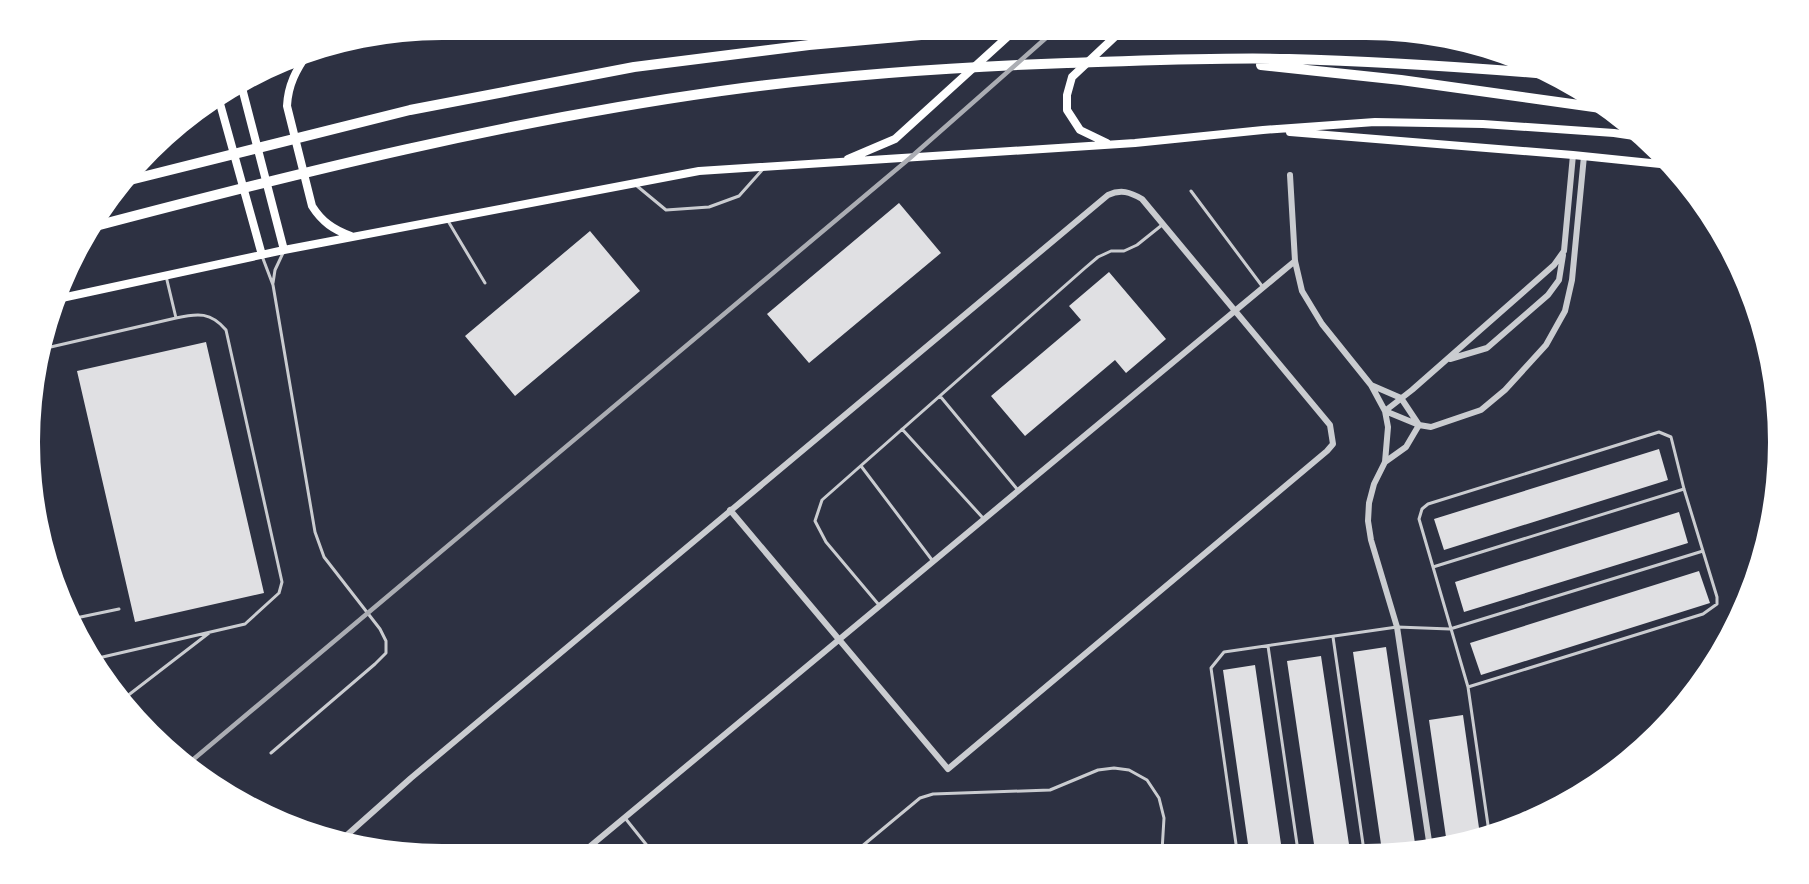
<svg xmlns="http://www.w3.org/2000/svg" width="1809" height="884" font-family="'Roboto Condensed',sans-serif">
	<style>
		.building { fill: #e0e0e3 }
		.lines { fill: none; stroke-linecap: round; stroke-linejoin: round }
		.service { stroke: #caccd0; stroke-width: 3 }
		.minor { stroke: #caccd0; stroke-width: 6 }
		.secondary { stroke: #fff; stroke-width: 8 }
		.motorway { stroke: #fff; stroke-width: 10 }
		.rail { stroke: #abadb3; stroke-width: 4.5 }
	</style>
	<rect width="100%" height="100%" fill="#2d3142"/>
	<path class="building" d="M899,203L941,253L809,363L767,314Z
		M590,231L640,291L515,396L465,336Z
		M1109,272L1166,339L1126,373L1115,360L1025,436L991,396L1081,320L1069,306Z
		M206,342L264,593L135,622L77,371Z
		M1659,449L1668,480L1444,550L1434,519Z
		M1679,512L1688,543L1464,612L1455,582Z
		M1699,571L1710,603L1481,675L1470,643Z
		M1386,647L1416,850L1382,851L1353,652Z
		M1321,656L1350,851H1315L1287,661Z
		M1255,665L1282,851H1249L1223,670Z
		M1463,715L1480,835L1447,844L1429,720Z"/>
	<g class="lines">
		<path class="service" d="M637,186L666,210L709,207L739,196L763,169
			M1191,191L1262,286
			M448,221L485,283
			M262,256L273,285L315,532L324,557L380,629L386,641V653L375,664L271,753
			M273,283L275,270L283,253
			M42,349L176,318L166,276
			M940,396L1017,489
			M902,429L983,518
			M861,466L932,560
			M34,487L42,525
			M1433,567L1684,489
			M879,605L826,542L815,521L822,500L1085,268L1098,257L1111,251H1124L1137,245L1162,225
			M71,619L119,609
			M1333,637L1364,851
			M1268,646L1298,851
			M94,659L245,624L279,593L282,582L226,330C211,312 198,313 176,318
			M1468,687L1703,614L1717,604V597L1684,489L1671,437L1659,432L1428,504L1422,509L1419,519L1468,687L1489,832
			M122,700L209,633
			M625,818L653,853
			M1237,851L1211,668L1224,652L1397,627L1450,629L1703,551
			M855,852L920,798L933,794L1050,790L1098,770L1114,768L1129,770L1147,780L1159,798L1164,818L1162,851"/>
		<path class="minor" d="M1573,155L1564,251L1554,265L1412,390L1385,411L1419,425L1431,427L1481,410L1505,390L1546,345L1565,311L1572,280L1584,156
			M1290,175L1295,261L1302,291L1322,324L1371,385L1385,411L1388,427L1385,462L1374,484L1369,503L1368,521L1371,540L1397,627L1430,848
			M1450,359L1487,348L1548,295L1559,280L1563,255
			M1371,385L1401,398L1419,425L1406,447L1385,462
			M347,842V835L411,778L1108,195C1121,189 1130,192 1142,199L1330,425L1333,444L1327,451L948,769L730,510
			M582,853L1295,261"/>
		<path class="secondary" d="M308,53C296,70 288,85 287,106L312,206C322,222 334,230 351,236
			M242,88L284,250
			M219,100L262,255
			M1290,132L1573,155L1670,165
			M1107,143L1080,130L1067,110V95L1072,77L1122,30
			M848,159L895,139L1015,30
			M57,299L284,250L699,171L1135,143L1263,130L1375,122L1483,124L1614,133L1641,137"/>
		<path class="motorway" d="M1261,65L1401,80L1608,109
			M130,180L410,110L634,67L809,45L977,30
			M92,227C301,172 507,121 721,91C836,75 952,67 1067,63C1141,61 1215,57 1289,59C1375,61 1462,67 1548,74"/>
		<path class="rail" d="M189,763L910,158L1055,30"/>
	</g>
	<path d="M0 0H1809V884H0ZM442 40H1366A402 402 0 0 1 1768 442V442A402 402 0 0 1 1366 844H442A402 402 0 0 1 40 442V442A402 402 0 0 1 442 40Z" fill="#fff" fill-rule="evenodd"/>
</svg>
